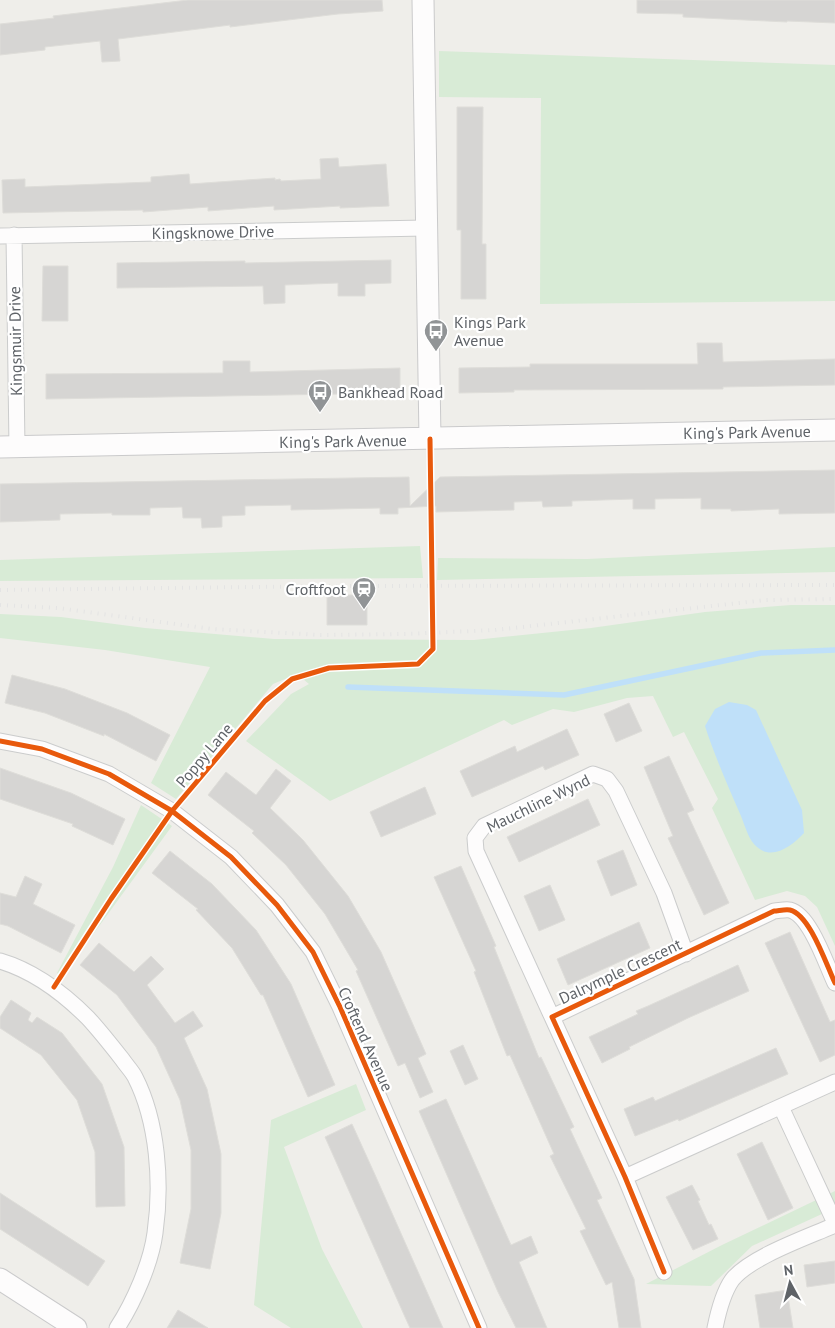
<svg xmlns="http://www.w3.org/2000/svg" width="835" height="1328" font-family="'PT Sans',sans-serif">
	<style>
		.green { fill: #d8ebd6 }
		.water { fill: #bfe0f9 }
		.lines { fill: none; stroke-linecap: round; stroke-linejoin: round }
		.stream { stroke: #bfe0f9; stroke-width: 5.5 }
		.building { fill: #d6d5d3; stroke: #deddd9 }
		.street-casing { stroke: #cbcccc; stroke-width: 17 }
		.secondary-casing { stroke: #cacacb; stroke-width: 23 }
		.street { stroke: #fdfcfc; stroke-width: 15 }
		.secondary { stroke: #fdfcfc; stroke-width: 21 }
		.rail { stroke: #e4e4e4; stroke-width: 4; stroke-dasharray: 1 6; stroke-linecap: butt }
		.cycleway-casing { stroke: #fff; stroke-width: 8 }
		.cycleway { stroke: #e8590c; stroke-width: 5 }
		.labels { text-anchor: middle; stroke-width: 4.5; stroke-linejoin: round; paint-order: stroke }
		.street-label { font-size: 16px; fill: #5f6368; stroke: #fff }
		.poi-label { font-size: 16px; fill: #5f6368; stroke: #fff; text-anchor: start }
	</style>
	<rect width="100%" height="100%" fill="#efeeea"/>
	<path class="green" d="M439,51L835,65V301L540,304L541,98L439,97Z
		M420,546L423,578L0,581V560Z
		M835,547V572L437,580L438,558L587,559Z
		M791,605H835V946L817,907L805,896L787,891L755,900L712,808L718,799L684,732L673,737L653,696L627,698L574,712L553,709L512,725L504,720L330,801L246,741L291,694L309,684L297,674L273,684L176,799L151,783L210,667L105,650L0,638V614L61,617L145,628L274,639L474,640L591,628L705,612Z
		M141,805L172,826L62,977L57,973L113,867Z
		M356,1084L366,1110L284,1147L322,1249L363,1328H291L254,1305L271,1120Z
		M835,1191V1208L752,1246L711,1286L646,1284L722,1245Z"/>
	<path class="water" d="M729,702L747,705L756,710L802,810L804,833C793,845 773,861 757,847C749,841 745,826 741,816C728,786 715,757 705,726L715,709Z"/>
	<g class="lines">
		<path class="stream" d="M348,687L564,695L761,653L835,650"/>
	</g>
	<path class="building" d="M188,0H382L383,11L338,14L230,27V25L118,39L120,61L102,62L100,41L45,47V50L0,55V24L54,18L53,16Z
		M637,0H835V23L787,21V22L683,17V14L637,13Z
		M457,107H483L482,244H486V299H461V230H457Z
		M338,158L339,167L386,164L389,206L340,208V206L274,210V206L208,211V207L143,212V210L3,213L2,180L25,179V187L151,182V177L189,174L190,184L275,178V180L280,179L281,181L321,179L320,159Z
		M391,260V283L365,284V296H338V283L285,285V303L264,304L263,286L117,288V263L245,261V263Z
		M43,266H68V321H42Z
		M697,343H722L723,362L835,359V385L723,387V389L514,390V392L459,393V368L530,367V364H698Z
		M223,361H250V372L400,368V393L46,399V374L223,373Z
		M835,470V513L779,514V509L731,511V509H701V498L655,499V509H633V499L572,501V506L543,507L542,501L514,502V510L436,512V506L398,508V514H380V508L291,510V505L245,506V515L222,516V527L202,528L201,518H183L182,507L150,508V515H112V513L60,514V520L0,522V484L409,477L410,506L440,477Z
		M327,595H367V625H327Z
		M12,675L65,689L127,713L170,735L156,761L104,734V736L45,713L5,703Z
		M629,703L642,731L616,742L604,714Z
		M567,729L579,755L545,770L543,766L472,797L460,771L515,746L517,752Z
		M669,756L694,810L687,813L729,903L704,915L668,838L673,836L644,767Z
		M0,768L71,793L125,819L113,845L72,826L73,824L0,799Z
		M276,769L291,781L270,808L303,840L348,896L381,952L426,1054L418,1058L433,1092L420,1098L405,1063L398,1066L356,971L358,970L325,914L286,865L252,833L254,831L208,795L226,772L256,795Z
		M425,787L436,814L381,837L370,812Z
		M588,799L600,825L519,862L507,837Z
		M623,850L637,885L611,896L597,861Z
		M170,851L212,884L256,930L291,984L335,1085L308,1097L263,995H261L232,948L196,910L198,909L152,873Z
		M461,866L496,946L494,947L539,1058L541,1057L574,1127L570,1129L602,1198L597,1200L634,1279L641,1328H619L612,1282L606,1285L580,1231L586,1229L550,1156L554,1154L510,1055L507,1056L474,972L476,971L434,877Z
		M25,876L42,884L33,904L75,925L61,953L8,926L0,924V893L16,897Z
		M550,885L565,920L539,931L524,896Z
		M639,922L650,948L568,985L557,959Z
		M790,932L830,1022L835,1020V1055L820,1062L765,943Z
		M99,943L134,972L151,956L164,969L147,985L175,1023L193,1011L203,1026L184,1038L207,1089L221,1154V1213L210,1269L180,1263L191,1209V1150L180,1100L156,1047L117,995L80,965Z
		M738,965L749,991L688,1018L629,1047L630,1049L602,1063L589,1037L638,1014L636,1011L648,1006Z
		M11,1000L31,1013L28,1020L32,1023L37,1017L62,1033L102,1084L124,1147L125,1206L96,1207L95,1152L77,1100L41,1055L0,1028V1017Z
		M463,1045L478,1079L465,1085L450,1051Z
		M776,1048L788,1074L679,1121L678,1119L635,1136L624,1109L653,1097L655,1101Z
		M446,1099L511,1245L531,1236L538,1253L519,1262L547,1328H516L498,1292L419,1111Z
		M352,1124L376,1177L443,1328H410L405,1317L325,1137Z
		M762,1142L793,1208L768,1220L737,1154Z
		M692,1185L700,1200L698,1201L709,1225L711,1224L718,1239L693,1250L666,1197Z
		M0,1193L105,1261L88,1286L0,1229Z
		M835,1261V1283L807,1287L804,1265Z
		M787,1290L793,1328H760L755,1295Z
		M178,1310L208,1328H167Z"/>
	<g class="lines">
		<g class="street-casing">
			<path id="street" d="M14,235L17,447
				M0,236L426,228
				M0,741L42,749L109,774L172,811L231,857L277,905L313,952L340,1007L479,1328
				M0,961C34,971 63,993 88,1018C100,1031 111,1045 122,1059C126,1065 132,1071 135,1077C158,1122 162,1184 155,1233C151,1263 134,1302 117,1328
				M552,1017L476,851L475,838L484,826L593,774L607,779L616,791L664,893L686,954
				M781,1107L835,1223
				M625,1177L835,1082
				M664,1272L625,1177L552,1017L774,911C778,911 785,909 790,910C810,915 826,964 835,983
				M715,1328C718,1313 723,1293 732,1280C750,1257 808,1237 835,1225"/>
		</g>
		<g class="secondary-casing">
			<path id="secondary" d="M423,0L430,439
				M0,447L835,430
				M0,1279L76,1328"/>
		</g>
		<use href="#street" class="street"/>
		<use href="#secondary" class="secondary"/>
		<path class="rail" d="M0,590L340,586L835,585
			M0,605L58,608L212,629L321,635L405,634L495,630L766,600L835,599"/>
		<g class="cycleway-casing">
			<path id="cycleway" d="M0,741L42,749L109,774L172,811L231,857L277,905L313,952L340,1007L479,1328
				M54,987L111,899L172,811L265,701L292,679L329,668L418,664L433,649L430,439
				M664,1272L625,1177L552,1017L774,911C778,911 785,909 790,910C810,915 826,964 835,983"/>
		</g>
		<use href="#cycleway" class="cycleway"/>
	</g>
	<defs>
		<g id="bus-pin" transform="scale(1.25)"><path d="M0 17L-7.5 6A9.5 9.5 0 1 1 7.5 6Z" fill="#919496" stroke="#fff"/><path d="M-5-6H5V4H4V6H2V4H-2V6H-4V4H-5ZM-3.5-4V0h7V-4ZM-3.5 1.2v1.5H-2V1.2ZM2 1.2v1.5H3.5V1.2Z" fill="#fff"/></g>
		<g id="station-pin" transform="scale(1.25)"><path d="M0 17L-7.5 6A9.5 9.5 0 1 1 7.5 6Z" fill="#919496" stroke="#fff"/><path d="M-3-6H3Q5-6 5-4V2Q5 4 3 4L4.5 6H3L1.5 4h-3L-3 6H-4.5L-3 4Q-5 4-5 2V-4Q-5-6-3-6ZM-3.5-4v3h7v-3ZM-3.5 1v1.5H-2V1ZM2 1v1.5H3.5V1Z" fill="#fff"/></g>
	</defs>
	<g fill-rule="evenodd">
		<use href="#bus-pin" x="436" y="331"/>
		<use href="#bus-pin" x="320" y="392"/>
		<use href="#station-pin" x="364" y="589"/>
	</g>
	<g class="labels">
		<g class="street-label">
			<text transform="translate(213 232) rotate(-1)" y="6">Kingsknowe Drive</text>
			<text transform="translate(15 341) rotate(-91)" y="6">Kingsmuir Drive</text>
			<text transform="translate(747 432) rotate(-1)" y="6">King's Park Avenue</text>
			<text transform="translate(343 441) rotate(-1)" y="6">King's Park Avenue</text>
			<text transform="translate(204 755) rotate(-50)" y="6">Poppy Lane</text>
			<text transform="translate(538 803) rotate(-26)" y="6">Mauchline Wynd</text>
			<text transform="translate(620 971) rotate(-25)" y="6">Dalrymple Crescent</text>
			<text transform="translate(366 1039) rotate(66)" y="6">Croftend Avenue</text>
		</g>
		<g class="poi-label">
			<text x="454" y="328">Kings Park<tspan x="454" dy="18">Avenue</tspan></text>
			<text x="338" y="398">Bankhead Road</text>
			<text x="346" y="595" text-anchor="end">Croftfoot</text>
		</g>
	</g>
	<g transform="translate(790 1283) rotate(353)" stroke="#ffffff" stroke-width="4" paint-order="stroke">
	<path d="M0-4L9 19L0 12L-9 19Z" fill="#5f6368"/>
	<text y="-8" font-size="14" font-weight="bold" text-anchor="middle" fill="#5f6368">N</text>
	</g>
</svg>
